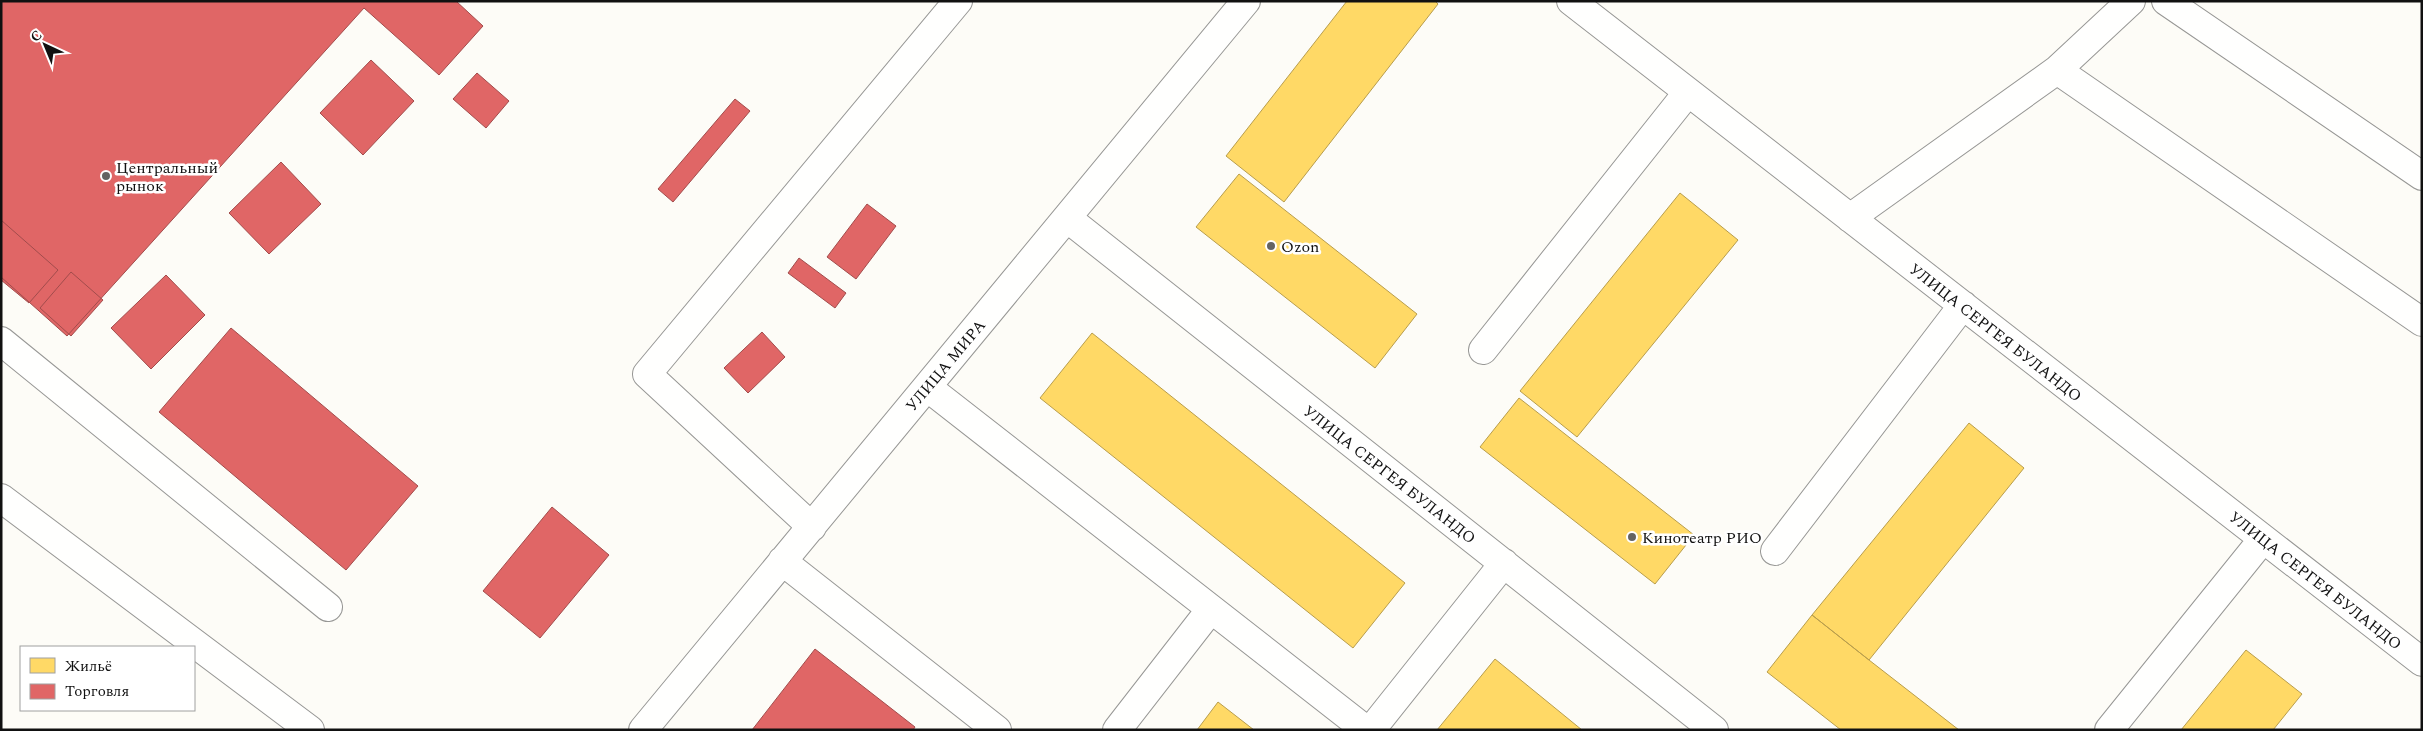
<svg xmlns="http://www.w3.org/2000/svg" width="2423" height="731" font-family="Spectral,serif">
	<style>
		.homes { fill: #ffd966; stroke: #b89d4c }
		.shops { fill: #e06666; stroke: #a24c4c }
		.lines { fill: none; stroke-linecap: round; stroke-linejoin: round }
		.minor-casing { stroke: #979795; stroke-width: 30 }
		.minor { stroke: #fffffe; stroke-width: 28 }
		.poi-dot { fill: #646362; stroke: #fff; stroke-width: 2 }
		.labels { text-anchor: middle; stroke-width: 5; stroke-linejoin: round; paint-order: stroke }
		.poi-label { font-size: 16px; fill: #111; stroke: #fff; text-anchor: start }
		.street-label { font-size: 16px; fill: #111; stroke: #fff }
	</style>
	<rect width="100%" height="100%" fill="#fdfcf7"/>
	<path class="homes" d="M1347,1H1435L1438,4L1284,202L1226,156Z
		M1239,174L1417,314L1375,368L1196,227Z
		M1680,193L1738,240L1577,437L1520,391Z
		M1092,333L1405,583L1353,648L1040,398Z
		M1519,398L1694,535L1655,584L1480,447Z
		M1969,423L2024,468L1869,660L1812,615Z
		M1812,615L1869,660L1959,730H1841L1767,672Z
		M2246,650L2302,694L2273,730H2181Z
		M1495,659L1582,730H1437Z
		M1218,702L1254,730H1197Z"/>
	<path class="shops" d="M1,1H456L483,26L439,75L364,8L67,336L1,277Z
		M371,60L414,101L363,155L320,113Z
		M477,73L509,101L486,128L453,99Z
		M735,99L750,111L673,202L658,189Z
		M281,162L321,204L269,254L229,213Z
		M867,204L896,226L856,279L827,257Z
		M1,220L58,270L29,303L1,280Z
		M799,258L846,293L835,308L788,273Z
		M71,272L103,300L71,336L40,308Z
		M166,275L205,315L151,369L111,328Z
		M231,328L418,486L346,570L159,412Z
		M762,332L785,357L748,393L724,368Z
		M552,507L609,555L540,638L483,591Z
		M815,649L915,727L913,730H752Z"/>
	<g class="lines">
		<g class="minor-casing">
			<path id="minor" d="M1571,1L2422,662
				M2166,1L2422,176
				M2057,70L2422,322
				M1067,218L1714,730
				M1850,218L2057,70L2131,1
				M1,341L328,607
				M1483,350L1688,92
				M927,387L1366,730
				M1,498L310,730
				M812,527L647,374L958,1
				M1775,551L1963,305
				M782,561L997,730
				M643,730L1246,1
				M1117,730L1211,609
				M1371,730L1504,563
				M2109,730L2263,539"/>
		</g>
		<use href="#minor" class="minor"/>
	</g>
	<g class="poi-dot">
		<circle cx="106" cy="176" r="5"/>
		<circle cx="1271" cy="246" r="5"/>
		<circle cx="1632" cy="537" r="5"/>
	</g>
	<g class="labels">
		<g class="poi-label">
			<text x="116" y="173">Центральный<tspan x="116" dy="18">рынок</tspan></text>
			<text x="1281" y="252">Ozon</text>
			<text x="1642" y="543">Кинотеатр РИО</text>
		</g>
		<g class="street-label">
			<text transform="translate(1996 332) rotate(38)" y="6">УЛИЦА СЕРГЕЯ БУЛАНДО</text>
			<text transform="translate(945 365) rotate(-50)" y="6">УЛИЦА МИРА</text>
			<text transform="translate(1390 474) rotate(38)" y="6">УЛИЦА СЕРГЕЯ БУЛАНДО</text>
			<text transform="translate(2316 580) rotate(38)" y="6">УЛИЦА СЕРГЕЯ БУЛАНДО</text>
		</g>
	</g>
	<rect width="2423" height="731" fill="none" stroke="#111111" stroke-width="5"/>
	<rect x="20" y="646" width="175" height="65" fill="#ffffff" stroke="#a0a0a0"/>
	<rect x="30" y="658" width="25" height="15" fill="#ffd966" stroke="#a0a0a0"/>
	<text x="65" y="671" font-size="15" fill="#111111">Жильё</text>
	<rect x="30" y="684" width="25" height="15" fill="#e06666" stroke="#a0a0a0"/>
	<text x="65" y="696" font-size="15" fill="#111111">Торговля</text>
	<g transform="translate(45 45) rotate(316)" stroke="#ffffff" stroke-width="4" paint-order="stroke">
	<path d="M0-4L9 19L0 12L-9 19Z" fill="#111111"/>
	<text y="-8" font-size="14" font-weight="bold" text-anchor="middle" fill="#111111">С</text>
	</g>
</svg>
